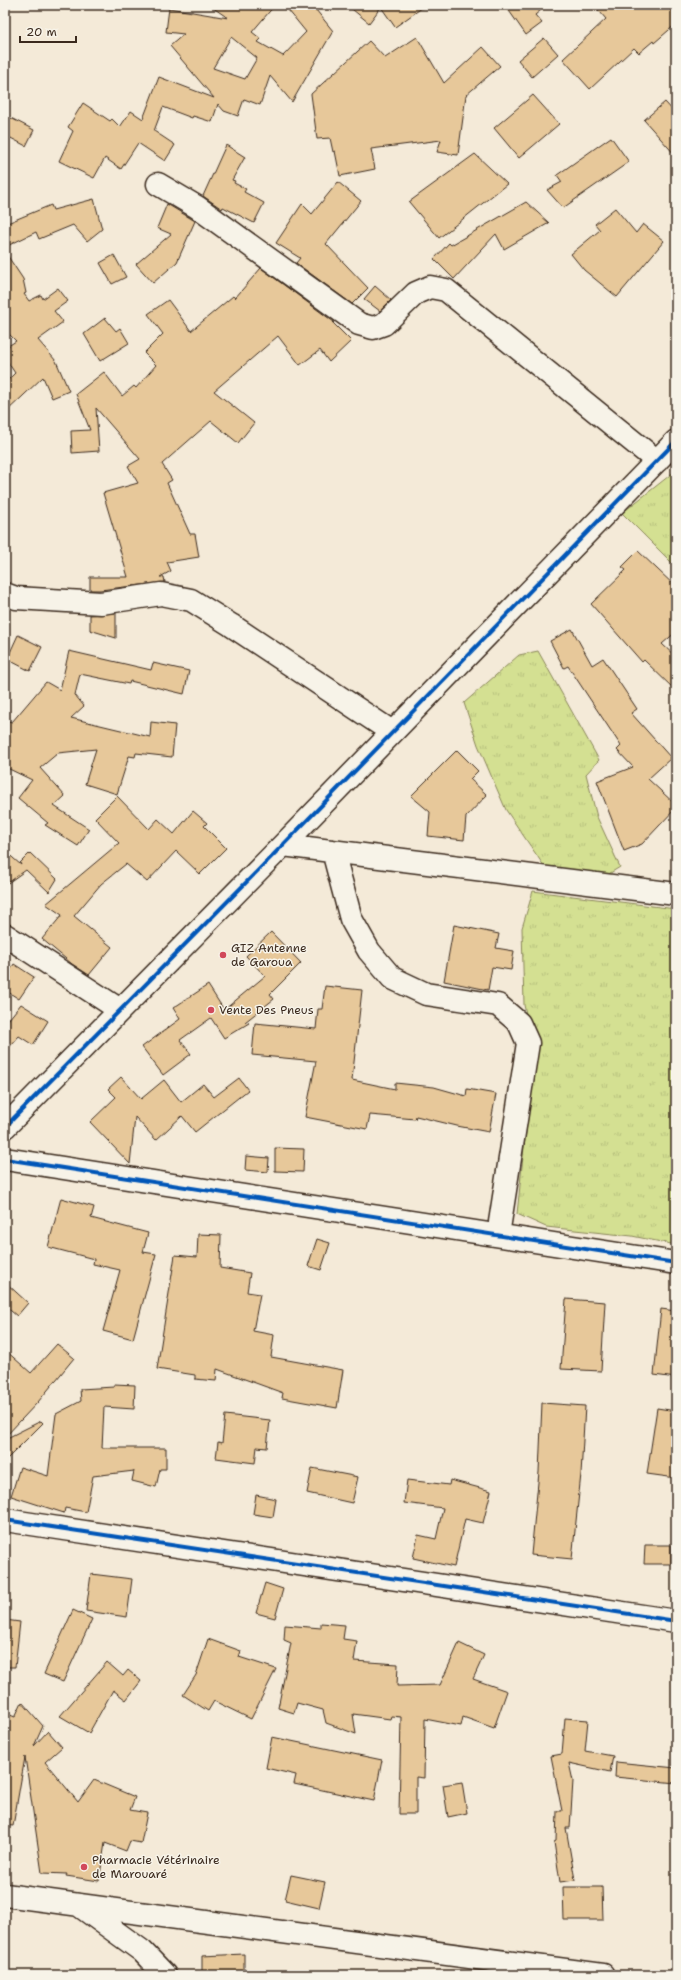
<svg xmlns="http://www.w3.org/2000/svg" width="681" height="1980" font-family="'Shantell Sans',sans-serif">
	<style>
		.grass { fill: url(#grass-tufts); stroke: #888558 }
		.building { fill: #e7c89a; stroke: #3b2a1e; fill-rule: evenodd }
		.lines { fill: none; stroke-linecap: round; stroke-linejoin: round }
		.minor-casing { stroke: #3b2a1e; stroke-width: 25 }
		.minor { stroke: #f7f3e8; stroke-width: 22 }
		.cycleway-casing { stroke: #f7f3e8; stroke-width: 6 }
		.cycleway { stroke: #0057b8; stroke-width: 4 }
		.poi-dot { fill: #d1495b; stroke: #f7f3e8; stroke-width: 1.5 }
		.labels { text-anchor: middle; stroke-width: 3; stroke-linejoin: round; paint-order: stroke }
		.poi-label { font-size: 12px; fill: #3b2a1e; stroke: #f7f3e8; text-anchor: start }
	</style>
	<defs>
		<pattern id="grass-tufts" width="24" height="20" patternUnits="userSpaceOnUse"><rect width="24" height="20" fill="#d4e092"/><path d="M3 7l-1-3M5 7V3M7 7l1-3M15 17l-1-3M17 17v-4M19 17l1-3" fill="none" stroke="#b7c07d"/></pattern>
	</defs>
	<rect width="100%" height="100%" fill="#f4ead8"/>
	<filter id="ink" filterUnits="userSpaceOnUse"><feTurbulence type="fractalNoise" baseFrequency=".025" numOctaves="2"/><feDisplacementMap in="SourceGraphic" scale="8" xChannelSelector="R" yChannelSelector="G"/><feConvolveMatrix kernelMatrix="1 2 1 2 8 2 1 2 1" color-interpolation-filters="sRGB"/></filter>
	<g filter="url(#ink)">
		<path class="grass" d="M674,472L676,475V567L622,513Z
			M538,651L599,760L586,774L597,817L620,867L607,875L544,866L506,810L478,745L464,703L519,655Z
			M533,891L676,909V1245L632,1236L546,1227L517,1214L524,1147L536,1058L524,1005L522,928Z"/>
		<path class="building" d="M209,5H275L252,32L261,39L258,42L283,56L306,32L284,5H312L333,31L292,102L270,76L260,105L244,99L238,116L224,111L218,104L212,122L193,116L192,118L163,107L154,131L175,145L165,161L138,143L121,169L105,158L94,178L59,161L73,131L68,127L83,103L110,121L112,119L120,127L131,111L143,119L159,77L214,98L170,46L184,34L166,32L169,8L228,18ZM231,37L257,58L245,79L213,68Z
			M347,5H426L395,27L381,7L369,23Z
			M505,5H547L535,15L542,23L526,35Z
			M594,5H667L676,15V24L654,43L653,41L639,53L634,48L590,89L563,59L606,19Z
			M417,37L444,83L483,47L500,66L466,95L458,155L437,152L441,140L371,149L375,169L340,176L335,151L333,152L330,138L317,139L311,94L369,41L385,58Z
			M544,38L558,54L532,77L518,60Z
			M533,95L559,124L519,158L494,128Z
			M665,102L676,114V156L644,120Z
			M5,115L34,130L26,146L5,135Z
			M611,137L629,162L563,208L547,190L562,182L557,175Z
			M226,145L245,157L232,180L235,181L234,183L246,189L244,192L264,203L254,223L223,207L222,209L203,196Z
			M475,154L507,184L439,238L409,202Z
			M338,182L361,201L326,244L368,288L352,304L296,263L300,258L276,243L302,204L312,214Z
			M94,199L102,229L87,241L73,225L39,239L36,232L5,247V224L51,205L53,210Z
			M526,202L549,223L504,249L496,234L454,279L434,259L449,243L451,245Z
			M167,204L195,221L177,262L153,283L136,264L171,234L157,228Z
			M615,208L636,233L643,224L664,241L617,297L584,270L571,254L600,230L595,224Z
			M5,252L23,279L26,293L24,294L29,301L41,295L43,299L58,288L68,301L54,311L63,322L38,340L56,361L69,391L52,398L43,377L5,413V383L15,373L5,358V348L16,341L5,330Z
			M114,255L126,277L112,284L100,263Z
			M261,268L334,322L333,323L351,341L329,362L320,350L300,365L278,336L214,391L254,423L238,443L211,421L162,464L172,480L167,483L190,534H195L199,557L167,562L171,571L160,577H164L165,582L100,590H90V577H128L103,493L138,483L128,466L140,459L96,408L99,451L72,453L71,431L90,430L76,394L104,372L122,396L134,386L136,388L156,365L144,353L163,334L148,314L168,300L191,331L233,296L235,298Z
			M375,286L391,300L380,311L364,299Z
			M105,318L116,331L120,328L129,343L100,361L84,334Z
			M638,551L676,587V632L662,644L676,657V691L644,660L642,662L591,604L626,570L622,567Z
			M116,613V638L90,630V615Z
			M572,629L592,665L603,658L637,709L631,713L671,758L648,779L676,805V808L642,844L624,851L597,781L633,767L617,750L621,746L568,666L564,668L550,641Z
			M18,635L42,647L30,671L7,659Z
			M69,651L151,670L153,663L189,671L184,694L130,681L129,684L80,674L75,695L84,706L71,718L150,737L151,722L175,725L172,757L136,753L135,757L129,756L117,794L85,784L96,749L58,753L40,768L65,796L54,806L89,829L78,846L45,825L48,823L18,798L32,780L5,767V720L12,722L46,682L60,690Z
			M457,750L478,771L470,779L487,795L466,817L464,840L428,836L430,812L411,796Z
			M117,796L149,829L158,819L174,834L193,811L207,823L204,826L226,848L200,874L176,851L147,882L126,864L101,884L74,916L112,947L89,975L72,964L42,939L62,915L46,904L119,843L95,818Z
			M5,851L21,865L20,863L30,853L57,879L49,892L26,870L5,885Z
			M454,925L499,934L496,948L514,951L511,970L492,967L488,990L444,981Z
			M271,932L301,963L270,994L274,999L245,1022L249,1023L224,1038L211,1018L180,1040L191,1054L163,1075L142,1047L180,1019L173,1008L208,985L224,1010L265,976L246,956Z
			M14,964L34,977L19,999L5,990V978Z
			M325,986L362,990L352,1080L395,1089V1083L434,1087L466,1096L467,1089L496,1094L489,1132L457,1126L416,1116L415,1119L370,1115L367,1129L305,1117L316,1061L252,1055L255,1023L316,1029L318,1009H322Z
			M21,1004L48,1021L33,1045L19,1036L5,1052V1024Z
			M121,1077L141,1099L164,1080L181,1102L203,1084L214,1097L239,1078L248,1090L195,1132L182,1116L156,1140L135,1117L130,1164L90,1122L116,1097L108,1089Z
			M275,1148L304,1149L303,1172L275,1171Z
			M246,1156L269,1158L268,1172L245,1170Z
			M61,1198L94,1207L91,1218L148,1233L143,1252L156,1254L133,1339L103,1331L120,1270L93,1264L94,1259L48,1247Z
			M198,1234L221,1235L220,1268L250,1273L247,1292L260,1294L253,1331L274,1335L271,1357L343,1370L337,1408L282,1398L283,1393L217,1369L216,1381L195,1379V1375L157,1369L175,1255L197,1257Z
			M317,1239L330,1243L321,1270L308,1266Z
			M5,1282L28,1303L17,1316L5,1306Z
			M566,1299L605,1302L601,1371L561,1369Z
			M661,1309L676,1311V1378L654,1375Z
			M57,1344L74,1358L38,1402L5,1437V1350L31,1373Z
			M114,1384L135,1385L134,1409L104,1407L102,1448H166V1469H160L156,1487L132,1481L134,1471L93,1476L86,1512L65,1508L64,1513L11,1496L20,1467L48,1476L56,1414L81,1401L80,1389L114,1387Z
			M542,1403L585,1406L581,1474L572,1559L531,1555L539,1472Z
			M657,1408L676,1411V1478L647,1474Z
			M225,1415L270,1420L267,1448L257,1447L255,1463L216,1458L218,1442L222,1443Z
			M41,1421L43,1423L5,1461V1439Z
			M312,1468L358,1477L352,1503L307,1493Z
			M407,1480L449,1485L450,1480L491,1491L483,1523L465,1519L454,1567L413,1558L418,1535L436,1539L443,1508L404,1503Z
			M256,1495L276,1499L273,1517L253,1514Z
			M645,1545H671V1564H644Z
			M91,1574L132,1579L127,1617L86,1611Z
			M265,1583L283,1589L275,1618L256,1613Z
			M73,1610L92,1619L63,1682L44,1674Z
			M5,1620L20,1622L15,1667H5Z
			M321,1623L345,1625L343,1639L357,1641L354,1661L398,1664L397,1686L440,1685L459,1643L484,1655L473,1679L507,1691L494,1728L463,1717L461,1726L425,1719L424,1778L416,1777V1814H399L401,1717L391,1716L390,1719L353,1714L356,1734L326,1723L323,1710L297,1703L294,1713L278,1708L291,1643L284,1640L285,1625L321,1628Z
			M208,1639L241,1651L239,1657L276,1669L251,1719L214,1701L208,1711L183,1695L196,1675Z
			M107,1662L123,1676L128,1670L141,1681L126,1700L113,1690L89,1733L60,1716Z
			M22,1702L43,1726L34,1746L48,1731L62,1747L45,1762L78,1802L94,1780L135,1797L130,1810L147,1813L141,1843L130,1841L126,1851L105,1843L99,1881L66,1876L67,1874L42,1873L25,1757L13,1826L5,1825V1725L10,1715L15,1717Z
			M565,1718L588,1720L585,1751L613,1756L610,1772L569,1763L573,1781L570,1828H566L575,1880L560,1882L554,1842L556,1841L557,1811H562L551,1756L562,1754Z
			M272,1737L382,1760L374,1801L294,1784L296,1775L266,1768Z
			M616,1762L676,1768V1783L615,1777Z
			M462,1782L467,1813L448,1817L443,1785Z
			M291,1875L325,1882L319,1908L285,1900Z
			M563,1887H602L603,1920H564Z
			M244,1954V1975H202V1956Z"/>
		<g class="lines">
			<g class="minor-casing">
				<path id="minor" d="M158,184L197,207L359,324L373,328L384,324L416,293L430,287L446,290L657,461
					M5,594L16,598L101,603L161,594L191,600L231,625L392,732
					M283,845L676,894
					M333,851L351,919L369,951L392,978L426,994L498,1005L519,1023L528,1043L498,1235
					M5,935L120,1010
					M5,1127L283,845L676,441
					M5,1159L676,1263
					M5,1520L676,1621
					M5,1895L603,1975
					M80,1906L142,1951L165,1975"/>
			</g>
			<use href="#minor" class="minor"/>
			<g class="cycleway-casing">
				<path id="cycleway" d="M5,1127L283,845L676,441
					M5,1159L676,1263
					M5,1520L676,1621"/>
			</g>
			<use href="#cycleway" class="cycleway"/>
		</g>
	</g>
	<g class="poi-dot">
		<circle cx="223" cy="955" r="4"/>
		<circle cx="211" cy="1010" r="4"/>
		<circle cx="84" cy="1867" r="4"/>
	</g>
	<g class="labels">
		<g class="poi-label">
			<text x="231" y="952">GIZ Antenne<tspan x="231" dy="14">de Garoua</tspan></text>
			<text x="219" y="1014">Vente Des Pneus</text>
			<text x="92" y="1864">Pharmacie Vétérinaire<tspan x="92" dy="14">de Marouaré</tspan></text>
		</g>
	</g>
	<rect width="681" height="1980" fill="none" stroke="#f7f3e8" stroke-width="20"/>
	<rect x="10" y="10" width="661" height="1960" fill="none" stroke="#3b2a1e" stroke-width="1.5" filter="url(#ink)"/>
	<path d="M20 36v6h56v-6" fill="none" stroke="#3b2a1e" stroke-width="2"/>
	<text x="26" y="36" font-size="12" fill="#3b2a1e" stroke="#f7f3e8" stroke-width="3" paint-order="stroke">20 m</text>
</svg>
